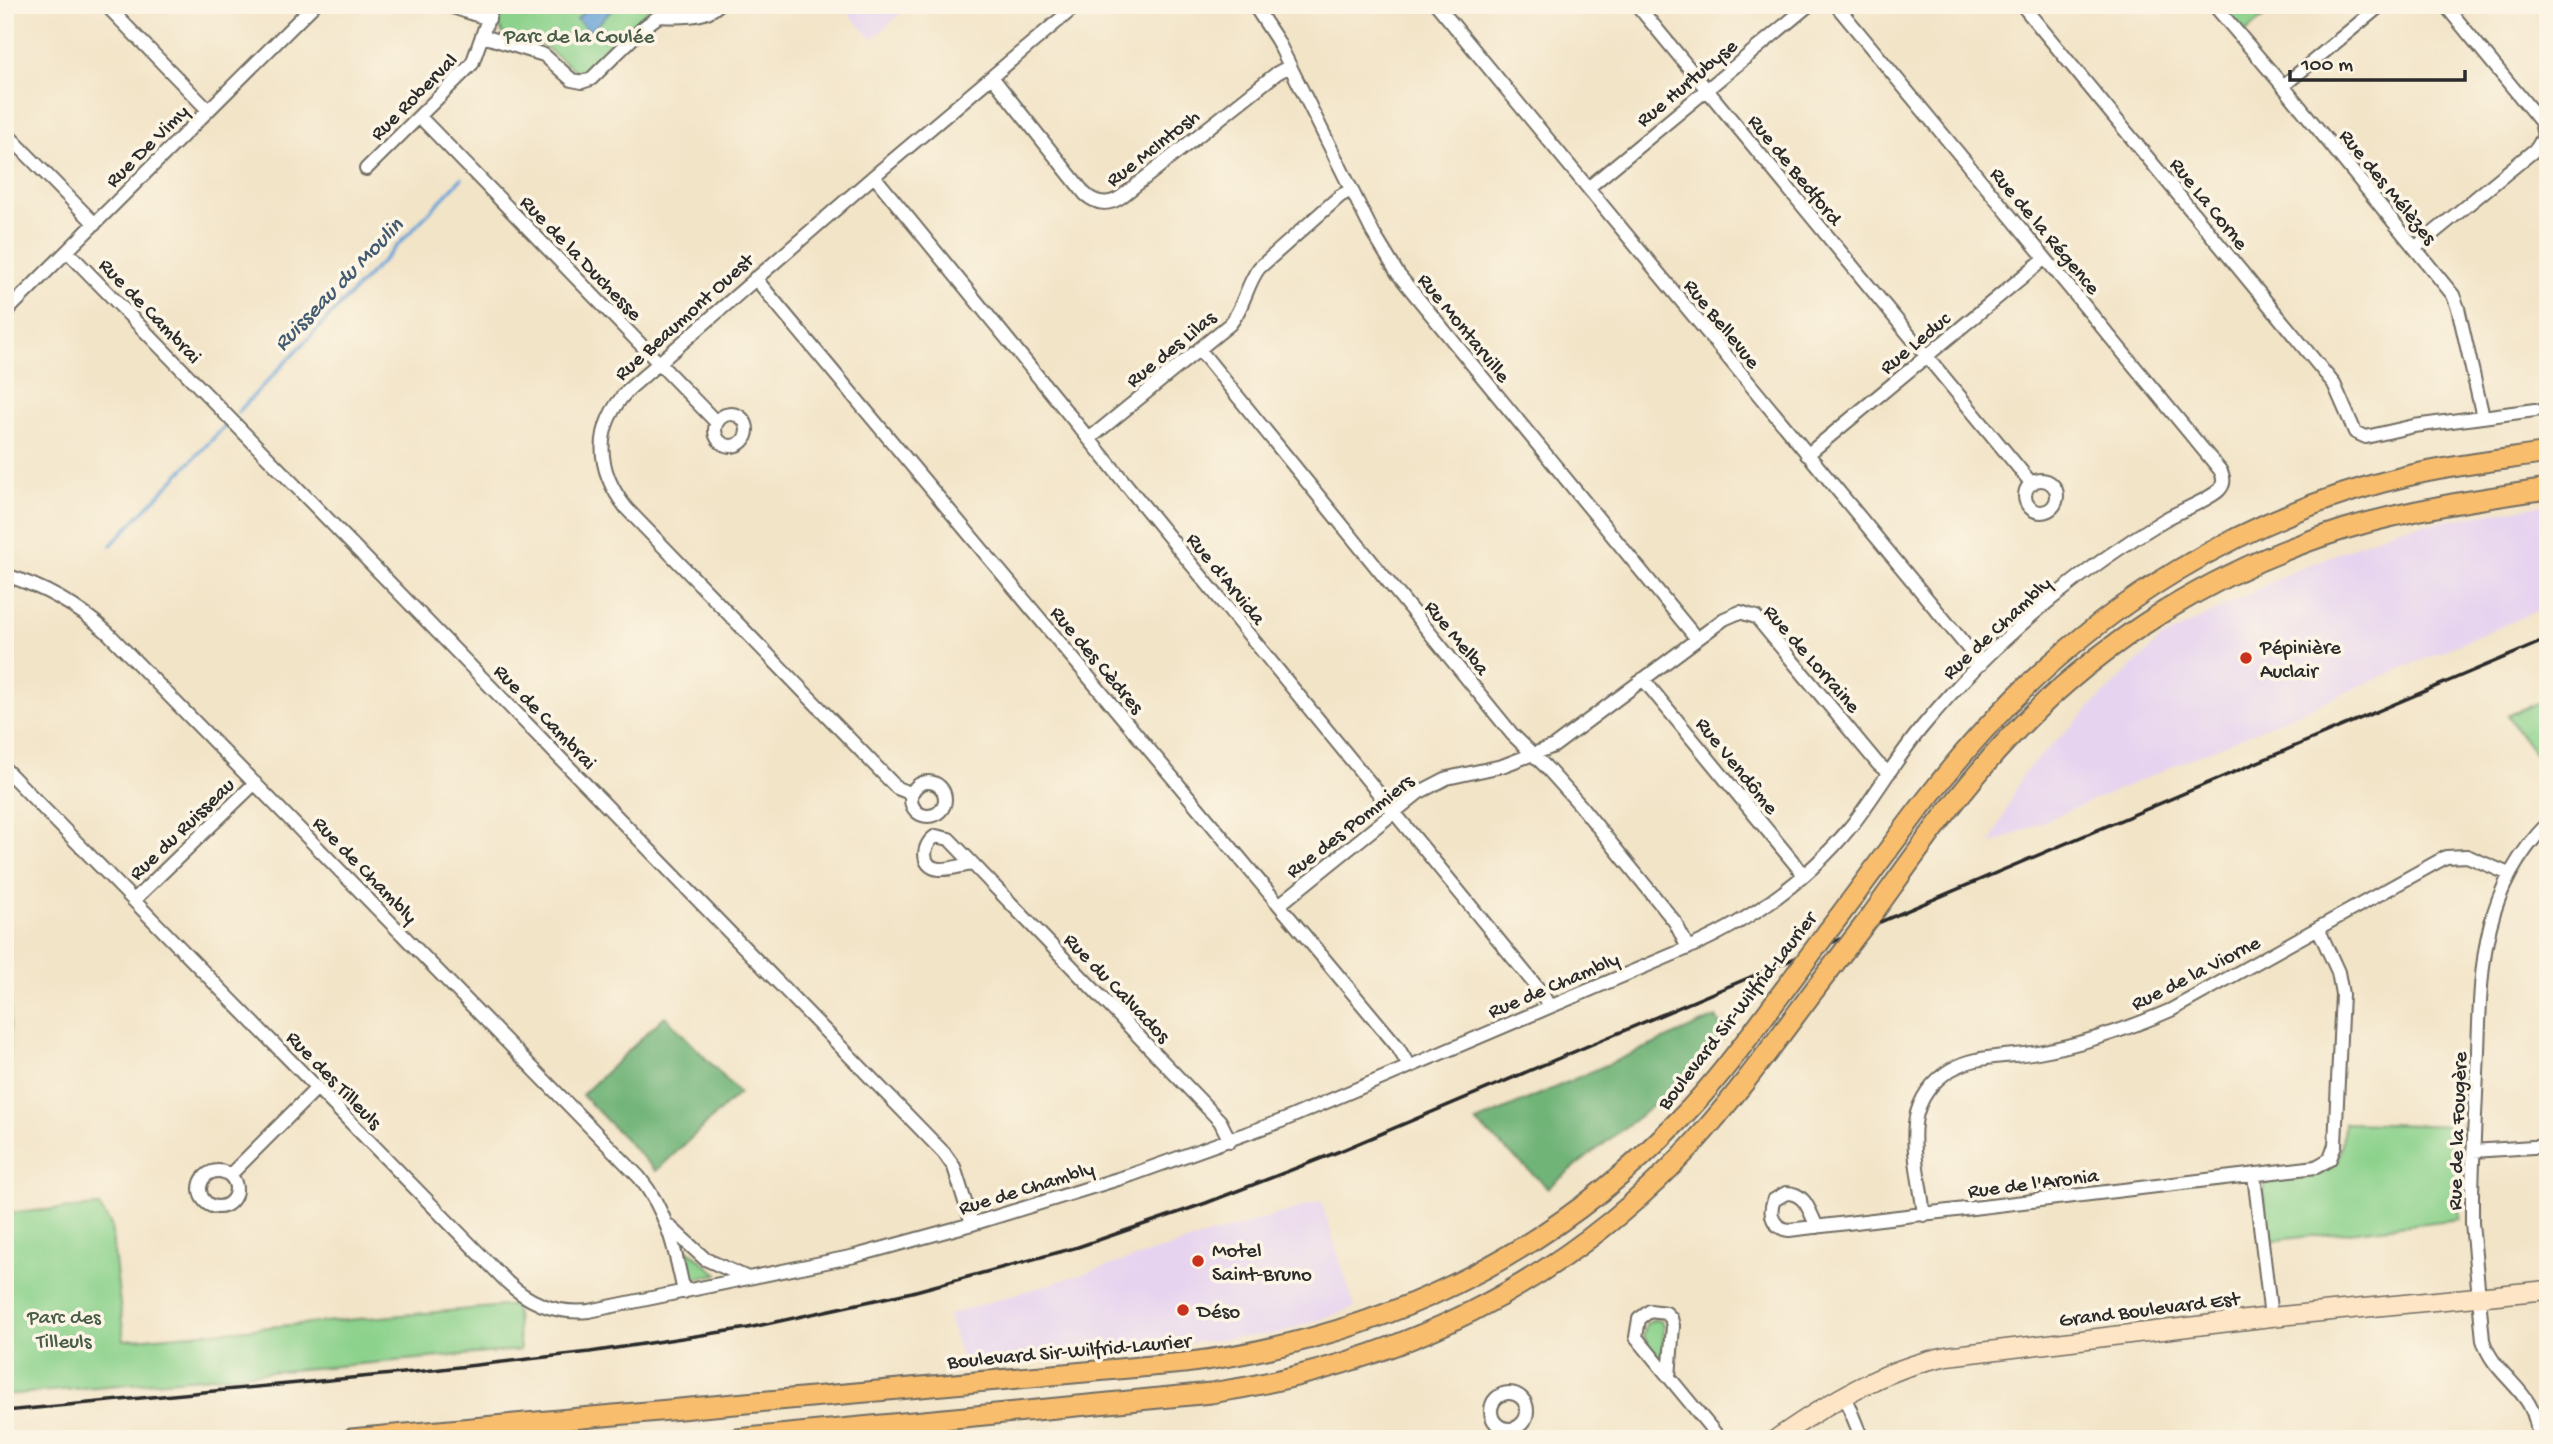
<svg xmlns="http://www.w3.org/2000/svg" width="2553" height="1444" font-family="'Gochi Hand',sans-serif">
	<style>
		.built { fill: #e6d3f0 }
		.green { fill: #8cd28c; stroke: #5c7e5c; stroke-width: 2 }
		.forest { fill: #71b478; stroke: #4e7052; stroke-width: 2 }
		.water { fill: #65a2d7; stroke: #486681; stroke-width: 2 }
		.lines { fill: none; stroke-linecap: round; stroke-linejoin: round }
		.stream { stroke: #65a2d7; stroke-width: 3.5 }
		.street-casing { stroke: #716c62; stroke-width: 16 }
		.secondary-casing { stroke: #716c62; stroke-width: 21 }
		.primary-casing { stroke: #716c62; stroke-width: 23 }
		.street { stroke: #fff; stroke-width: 12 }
		.secondary { stroke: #fde5c5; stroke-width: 18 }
		.primary { stroke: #f9be6d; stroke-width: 19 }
		.rail { stroke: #2b2b2b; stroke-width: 3.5 }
		.primary-bridge-casing { stroke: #716c62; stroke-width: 23; stroke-linecap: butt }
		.primary-bridge { stroke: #f9be6d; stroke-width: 19 }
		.poi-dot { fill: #c8321e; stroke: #fcf5e5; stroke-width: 2.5 }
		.labels { text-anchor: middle; stroke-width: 7; stroke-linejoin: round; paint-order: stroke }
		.park-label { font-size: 21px; fill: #485d48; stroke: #fcf5e5 }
		.street-label { font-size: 21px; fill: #2b2b2b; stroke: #fcf5e5 }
		.poi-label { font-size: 21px; fill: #2b2b2b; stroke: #fcf5e5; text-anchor: start }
		.water-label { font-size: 23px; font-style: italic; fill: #425b70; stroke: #fcf5e5 }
	</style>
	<rect width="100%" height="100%" fill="#fcf5e5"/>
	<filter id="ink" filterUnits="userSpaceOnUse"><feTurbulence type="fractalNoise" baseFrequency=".0143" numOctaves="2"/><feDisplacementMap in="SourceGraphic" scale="14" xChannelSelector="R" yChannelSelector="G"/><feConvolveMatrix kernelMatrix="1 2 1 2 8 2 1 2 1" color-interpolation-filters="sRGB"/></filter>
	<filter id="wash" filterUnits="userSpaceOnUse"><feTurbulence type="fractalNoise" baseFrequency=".00686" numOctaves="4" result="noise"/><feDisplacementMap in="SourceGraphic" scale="28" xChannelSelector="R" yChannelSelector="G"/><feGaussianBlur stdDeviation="1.57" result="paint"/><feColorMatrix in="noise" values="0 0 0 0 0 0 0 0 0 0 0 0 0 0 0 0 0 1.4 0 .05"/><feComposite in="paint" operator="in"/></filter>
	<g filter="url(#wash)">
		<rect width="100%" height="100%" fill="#f2e4c7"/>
		<path class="built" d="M840,5H910L873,39Z
			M2548,504V606L1991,844L2023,773L2161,639L2283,576L2399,528Z
			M1321,1201L1355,1307L1281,1333L964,1367L948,1315Z"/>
		<path class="green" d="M504,5H653L587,71H576L544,46L503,34L498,24Z
			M2214,5H2277L2240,37Z
			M2548,698V771L2507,716Z
			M10,985L7,1213L99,1206L111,1225L124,1340L515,1305L520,1350L5,1395V986Z
			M2344,1123L2462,1126L2459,1219L2269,1241L2263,1191L2266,1184L2272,1181C2322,1175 2341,1182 2344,1123Z
			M687,1249L718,1274L699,1278L693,1277Z
			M1656,1319L1662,1322L1664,1326L1663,1359L1660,1360L1643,1336L1646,1324Z"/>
		<path class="forest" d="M665,1016L739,1093L656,1171L582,1095Z
			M1716,1017L1727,1035L1658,1101L1548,1188L1476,1122Z"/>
		<path class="water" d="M590,5H617L590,32L577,19Z"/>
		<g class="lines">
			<path class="stream" d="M238,412L462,178
				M111,545L225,426"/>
		</g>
	</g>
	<g filter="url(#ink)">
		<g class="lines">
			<g class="street-casing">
				<path id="street" d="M106,5L208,110
					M446,5L489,19
					M668,5L659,16C677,17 706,18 718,5
					M1254,5L1277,40L1373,233L1398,274L1697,639
					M1437,5L1981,664
					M1637,5L2032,484
					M2022,5L2334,384L2355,432L2366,437L2414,426L2535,410
					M2214,5L2283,86L2453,295L2458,308L2483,417
					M483,36L544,55L572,80L582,82L591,79L644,27L659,16
					M992,77L1085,194C1096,204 1108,206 1121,197L1277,73L1290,66
					M2283,86L2381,5
					M420,117L717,423
					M5,132L95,224
					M366,169L472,64L493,5
					M874,176L1541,992L1549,1006
					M1588,188L1809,5
					M2415,248L2537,148L2544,136L2541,122L2445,5
					M67,251L944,1153L954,1167L972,1224
					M755,278L1397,1046L1409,1066
					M5,313L314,5
					M1199,349L1512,734L1545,766L1580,805L1675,922L1688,948
					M715 430a16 16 0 1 1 32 0a16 16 0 1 1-32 0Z
					M1089,439L1230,324C1244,308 1246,285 1259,268L1340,196L1351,190
					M1807,455L2044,259
					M2025 496a16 16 0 1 1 32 0a16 16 0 1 1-32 0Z
					M5,575C45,587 78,606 108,633L639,1177C667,1211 675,1249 684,1292
					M1643,679L1804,875
					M5,769L507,1282C530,1304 557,1314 589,1311L855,1256L972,1224L1131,1175L1284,1120L1688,948C1751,920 1809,879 1852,825C1877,793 1897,757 1923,726C1961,680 2005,637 2051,599C2087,570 2124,544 2164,520C2177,512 2209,500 2219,490C2225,484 2224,477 2220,470L1836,5
					M911 799a17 17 0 1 1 34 0a17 17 0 1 1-34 0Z
					M912,794L897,788L627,509C595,469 593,427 629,389L874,176L1077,5
					M936,836L949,839L973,864C962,865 950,870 939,869C920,867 922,844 936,836Z
					M973,864L1220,1121L1230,1141
					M134,900L255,783
					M1279,905L1418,793L1447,778L1502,766L1554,746L1724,619L1740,612L1756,617L1878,764L1889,773
					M2473,1151L2548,1146
					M200 1189a18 18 0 1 1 36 0a18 18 0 1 1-36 0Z
					M230,1175L317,1088
					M2254,1175L2271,1317
					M1924,1215C1921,1185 1909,1142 1917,1113C1923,1092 1938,1075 1958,1066C1982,1055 2012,1057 2038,1052C2084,1044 2128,1029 2171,1010L2446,857L2467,856L2509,874
					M668,1225L705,1259L748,1278
					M1817,1227C1809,1211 1806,1193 1786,1193L1774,1200C1768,1214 1773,1228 1789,1230L2316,1167L2330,1159L2335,1145L2342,994L2338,972L2318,928
					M1669,1377L1673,1326L1671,1318L1666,1313L1650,1311L1639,1319L1636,1337L1720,1439
					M1491 1411a18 18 0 1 1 36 0a18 18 0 1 1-36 0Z
					M1844,1395L1862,1439
					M2538,1439C2538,1389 2495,1380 2483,1340L2472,1223V1195C2473,1147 2476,1099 2478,1051C2481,963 2482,890 2548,823"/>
			</g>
			<g class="secondary-casing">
				<path id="secondary" d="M1776,1439C1829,1402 1883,1369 1947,1356L2271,1317L2548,1290"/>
			</g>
			<g class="primary-casing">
				<path id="primary" d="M1871,916C1915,855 1958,792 2011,736C2101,640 2219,568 2345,529C2411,509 2480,499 2548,489
					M1828,931C1880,863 1929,790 1987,727C2098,605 2246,514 2407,476C2453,465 2501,460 2548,453
					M351,1439L1184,1363C1376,1339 1547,1259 1681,1118C1719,1079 1751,1034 1784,990
					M737,1439L1211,1393C1396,1365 1562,1285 1690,1147C1740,1092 1783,1031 1828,972"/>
			</g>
			<use href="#street" class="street"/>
			<use href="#secondary" class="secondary"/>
			<use href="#primary" class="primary"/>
			<path class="rail" d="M5,1411L424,1371L590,1352L748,1328L912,1292L1078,1247L1206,1203L1340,1151L2548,639"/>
			<g class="primary-bridge-casing">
				<path id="primary-bridge" d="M1828,972L1871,916
					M1784,990L1828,931"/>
			</g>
			<use href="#primary-bridge" class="primary-bridge"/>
		</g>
	</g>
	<g class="poi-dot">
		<circle cx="2246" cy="658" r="7"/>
		<circle cx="1198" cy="1261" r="7"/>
		<circle cx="1183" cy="1310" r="7"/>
	</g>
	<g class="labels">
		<g class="park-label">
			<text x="579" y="42">Parc de la Coulée</text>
			<text x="64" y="1323">Parc des<tspan x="64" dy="24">Tilleuls</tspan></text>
		</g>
		<g class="street-label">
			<text transform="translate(1686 82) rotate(-40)" y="7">Rue Hurtubyse</text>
			<text transform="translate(413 96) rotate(-45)" y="7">Rue Roberval</text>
			<text transform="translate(146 145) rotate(-45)" y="7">Rue De Vimy</text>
			<text transform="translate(1152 147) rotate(-38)" y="7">Rue McIntosh</text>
			<text transform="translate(1796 169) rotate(51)" y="7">Rue de Bedford</text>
			<text transform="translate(2389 186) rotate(51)" y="7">Rue des Mélèzes</text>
			<text transform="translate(2210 203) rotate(51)" y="7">Rue La Corne</text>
			<text transform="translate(2046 230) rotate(50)" y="7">Rue de la Régence</text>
			<text transform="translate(582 257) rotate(46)" y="7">Rue de la Duchesse</text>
			<text transform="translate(151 310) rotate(46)" y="7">Rue de Cambrai</text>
			<text transform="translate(683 316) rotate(-42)" y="7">Rue Beaumont Ouest</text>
			<text transform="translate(1723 323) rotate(51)" y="7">Rue Bellevue</text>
			<text transform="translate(1465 327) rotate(51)" y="7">Rue Montarville</text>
			<text transform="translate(1914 342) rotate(-40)" y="7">Rue Leduc</text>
			<text transform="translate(1170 348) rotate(-39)" y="7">Rue des Lilas</text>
			<text transform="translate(1227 578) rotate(51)" y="7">Rue d'Arvida</text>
			<text transform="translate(1996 627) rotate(-43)" y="7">Rue de Chambly</text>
			<text transform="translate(1458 637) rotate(51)" y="7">Rue Melba</text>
			<text transform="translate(1813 658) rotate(49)" y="7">Rue de Lorraine</text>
			<text transform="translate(1098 659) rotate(50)" y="7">Rue des Cèdres</text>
			<text transform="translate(546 716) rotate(46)" y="7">Rue de Cambrai</text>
			<text transform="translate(1738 765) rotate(51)" y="7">Rue Vendôme</text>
			<text transform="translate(1349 825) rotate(-38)" y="7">Rue des Pommiers</text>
			<text transform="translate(181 828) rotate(-44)" y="7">Rue du Ruisseau</text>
			<text transform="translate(366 869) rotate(46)" y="7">Rue de Chambly</text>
			<text transform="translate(2195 972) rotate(-27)" y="7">Rue de la Viorne</text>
			<text transform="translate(1553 984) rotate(-23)" y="7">Rue de Chambly</text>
			<text transform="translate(1118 987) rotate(46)" y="7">Rue du Calvados</text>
			<text transform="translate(1736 1010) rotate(-52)" y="7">Boulevard Sir-Wilfrid-Laurier</text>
			<text transform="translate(335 1079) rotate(46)" y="7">Rue des Tilleuls</text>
			<text transform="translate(2456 1131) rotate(-88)" y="7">Rue de la Fougère</text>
			<text transform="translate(2033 1182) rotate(-7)" y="7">Rue de l'Aronia</text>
			<text transform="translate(1026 1187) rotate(-17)" y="7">Rue de Chambly</text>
			<text transform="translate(2149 1308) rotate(-7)" y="7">Grand Boulevard Est</text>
			<text transform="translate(1069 1350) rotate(-5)" y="7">Boulevard Sir-Wilfrid-Laurier</text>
		</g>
		<g class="poi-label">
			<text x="2260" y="653">Pépinière<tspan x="2260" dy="24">Auclair</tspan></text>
			<text x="1212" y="1256">Motel<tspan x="1212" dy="24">Saint-Bruno</tspan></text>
			<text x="1197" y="1317">Déso</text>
		</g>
		<g class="water-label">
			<text transform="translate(337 283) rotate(-46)" y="8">Ruisseau du Moulin</text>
		</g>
	</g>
	<rect width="2553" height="1444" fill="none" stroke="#fcf5e5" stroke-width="28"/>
	<path d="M2290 70v10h175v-10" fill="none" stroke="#2b2b2b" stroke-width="3.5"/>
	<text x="2301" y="70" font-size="21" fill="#2b2b2b" stroke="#fcf5e5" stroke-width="5" paint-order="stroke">100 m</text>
</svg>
